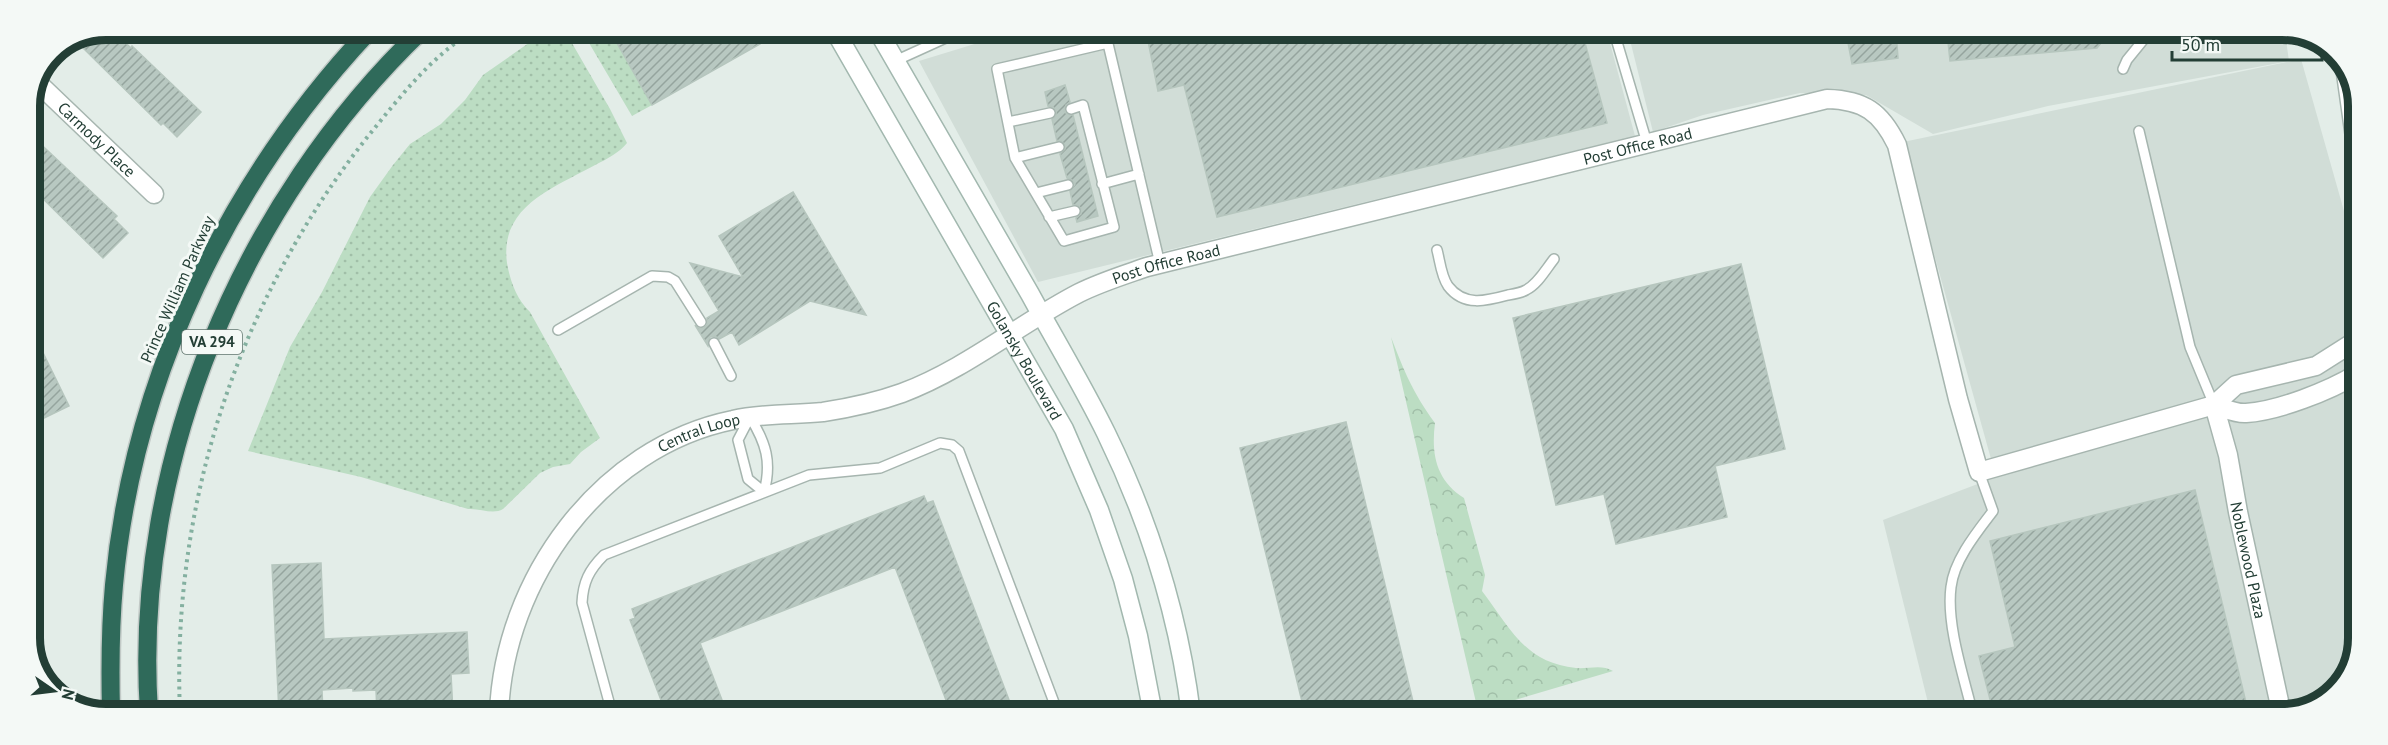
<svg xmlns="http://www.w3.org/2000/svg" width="2388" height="745" font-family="'PT Sans',sans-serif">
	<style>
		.built { fill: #d1ddd7 }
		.grass { fill: url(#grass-dots) }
		.forest { fill: url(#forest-crowns) }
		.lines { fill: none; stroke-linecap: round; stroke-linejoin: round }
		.stream { stroke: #8ccad1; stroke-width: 6 }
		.building { fill: url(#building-hatch); stroke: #b6c6be; stroke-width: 1.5 }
		.lane-casing { stroke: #a6b5af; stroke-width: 12 }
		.street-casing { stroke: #a6b5af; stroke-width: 21 }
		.secondary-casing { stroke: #a2b8af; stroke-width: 21 }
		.highway-casing { stroke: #c1c9c6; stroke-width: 21 }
		.path { stroke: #84b0a0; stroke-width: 4; stroke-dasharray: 3 4.5; stroke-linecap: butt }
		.lane { stroke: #fff; stroke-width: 9 }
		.street { stroke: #fff; stroke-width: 18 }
		.secondary { stroke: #fff; stroke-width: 18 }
		.highway { stroke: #2f6a5a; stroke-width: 18 }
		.labels { text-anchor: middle; stroke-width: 6; stroke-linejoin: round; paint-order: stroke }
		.shield { fill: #f4f9f6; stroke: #62766f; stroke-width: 1.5 }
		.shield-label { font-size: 15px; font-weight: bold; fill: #233e35 }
		.street-label { font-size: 16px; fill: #233e35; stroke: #f4f9f6 }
		.rim { fill: none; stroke: #233e35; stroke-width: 8 }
	</style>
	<defs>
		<pattern id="grass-dots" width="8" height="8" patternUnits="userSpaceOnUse" patternTransform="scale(1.5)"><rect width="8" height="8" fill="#bcddc3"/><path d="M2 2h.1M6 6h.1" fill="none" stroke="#a1bfa8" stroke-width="1.8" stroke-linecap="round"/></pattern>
		<pattern id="forest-crowns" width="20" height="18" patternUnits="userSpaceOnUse" patternTransform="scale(1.5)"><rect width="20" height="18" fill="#bcddc3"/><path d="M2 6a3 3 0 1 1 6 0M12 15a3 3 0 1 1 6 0" fill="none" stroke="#a1bfa8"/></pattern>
		<pattern id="building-hatch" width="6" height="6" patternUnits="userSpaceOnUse" patternTransform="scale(1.5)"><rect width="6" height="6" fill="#b8c8c1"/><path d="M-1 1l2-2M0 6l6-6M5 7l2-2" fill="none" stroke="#95a49e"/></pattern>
	</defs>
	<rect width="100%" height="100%" fill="#e3ede8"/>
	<path class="built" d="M1017,31L1607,32L1635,136L1038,282L919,61Z
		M1628,32L2285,33L2289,61L2048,106L1933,134L1866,95L1800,93L1703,115L1653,132Z
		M2301,59L2357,257L2355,658L2328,699L2281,715H1931L1883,520L1996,477L1903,142Z"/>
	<path class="grass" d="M546,31H565L610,109L627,143C620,152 607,159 597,164C556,187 499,205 507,263C510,281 517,300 530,312L600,438L581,452L570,464L553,467L540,473L503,509C493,515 480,508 468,509L361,477L248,451L290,347L322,292L370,197L393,165L410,144L441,124L465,100L483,75Z
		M582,31H622L613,36L652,105L632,116Z"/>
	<path class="forest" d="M1391,337C1404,371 1413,393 1435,423C1431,454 1436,480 1464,498L1485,575L1482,591C1510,628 1525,663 1576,668C1589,669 1602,664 1613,671L1478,711Z"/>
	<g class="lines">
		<path class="stream" d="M231,30L234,31"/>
	</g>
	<path class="building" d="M107,30H112L131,48L132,46L201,112L177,137L163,123L161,125L77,42Z
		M622,31H753L760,44L652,105L613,36Z
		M1146,31L1582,32L1607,123L1217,217L1184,85L1158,91Z
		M1846,32H1896L1898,58L1852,64Z
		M1947,32H2110L2097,48L1950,61Z
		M1065,85L1070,102L1066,105L1064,111L1067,114L1073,115L1098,216L1077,222L1076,218L1081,214V209L1078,205H1073L1070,191L1075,184L1072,180L1067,178L1060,154L1065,149V145L1061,141H1057L1052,119L1056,116V111L1053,107L1048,106L1045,92Z
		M30,134L117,216L114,219L128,233L103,258L30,186Z
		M793,192L866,315L810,301L739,345L732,332L719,339L715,336L710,337L708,346L695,325L698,328H704L707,325V318L719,311L690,263L743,277L719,236Z
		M1741,264L1785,449L1715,466L1727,517L1616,544L1604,494L1556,505L1513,318Z
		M30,326L69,406L38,421L30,404Z
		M1346,422L1416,714H1305L1240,448Z
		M2195,490L2249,715H1994L1979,656L2015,647L1990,541Z
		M924,496L927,503L933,501L1014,713H951L895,567L700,643L727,713H666L630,620L635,618L632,609Z
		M321,563L324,639L467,632L469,673L451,674L453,713H377L376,690L353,691V688L322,690L323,713H279L272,565Z"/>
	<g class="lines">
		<g class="lane-casing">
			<path id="lane" d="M1105,31L1160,264
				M1614,32L1647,143
				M2339,56L2357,184
				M895,61L961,31
				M2123,69L2127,60L2149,33
				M1071,109L1083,105L1114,227L1064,241L1015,158L997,69L1108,43
				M1008,122L1050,113
				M2139,131L2190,347L2214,405
				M1015,158L1059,147
				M1102,184L1139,174
				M1036,193L1068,185
				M1049,217L1075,211
				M1437,250C1440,261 1441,276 1448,286C1464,307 1486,301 1508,295C1514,294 1521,293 1526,290C1538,284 1546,269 1554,259
				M558,330L652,276L668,277L675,281L701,322
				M714,343L731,376
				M750,417C766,443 772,462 764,492L748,479L738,440Z
				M612,713L582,603C583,582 589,570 604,555L809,475L880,468L940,443L952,445L959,451L1058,713
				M1973,715C1964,677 1946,625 1951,587C1954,560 1977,532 1993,511L1979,472"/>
		</g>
		<g class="street-casing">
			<g id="street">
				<path id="s1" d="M39,84L154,194"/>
				<path id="s2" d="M2214,405L2228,455L2238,512L2282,715"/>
				<path d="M2214,405L2236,385L2316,366L2357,340"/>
				<path id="s3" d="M499,713C504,580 600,447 733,420C762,413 793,415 823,412C849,408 877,402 902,393C966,369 1019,324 1079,293C1101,282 1124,275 1147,267L1827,99C1864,100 1881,112 1897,145L1958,399L1979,472L2214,405C2224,408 2236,414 2246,413C2278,411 2329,391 2357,374"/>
			</g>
		</g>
		<g class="secondary-casing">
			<g id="secondary">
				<path id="s4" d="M835,31L1064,429L1099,510L1123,579L1138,636L1153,714"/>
				<path d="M878,31C928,119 980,206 1030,294C1055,340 1083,386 1106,433C1149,521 1179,617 1191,714"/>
			</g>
		</g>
		<g class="highway-casing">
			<path id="highway" d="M111,712C110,670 110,628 114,585C133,378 228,181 370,30
				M149,712C132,462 242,202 422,30"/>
		</g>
		<path class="path" d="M180,712C171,504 239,298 369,135C400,97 432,55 475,30"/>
		<use href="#lane" class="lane"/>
		<use href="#street" class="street"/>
		<use href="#secondary" class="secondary"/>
		<use href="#highway" class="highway"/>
	</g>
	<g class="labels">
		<rect class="shield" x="182" y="330" width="60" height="24" rx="4.5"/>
		<g class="shield-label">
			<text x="212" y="347">VA 294</text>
		</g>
		<g class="street-label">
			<text dy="6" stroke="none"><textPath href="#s1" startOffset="80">Carmody Place</textPath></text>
			<text dy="6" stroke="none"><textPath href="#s3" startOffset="1356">Post Office Road</textPath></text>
			<text dy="6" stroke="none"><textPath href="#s3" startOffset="870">Post Office Road</textPath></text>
			<text transform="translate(177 289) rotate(-66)" y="6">Prince William Parkway</text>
			<text dy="6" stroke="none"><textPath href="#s4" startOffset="380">Golansky Boulevard</textPath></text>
			<text dy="6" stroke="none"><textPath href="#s3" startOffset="366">Central Loop</textPath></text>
			<text dy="6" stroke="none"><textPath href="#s2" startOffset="159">Noblewood Plaza</textPath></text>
		</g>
	</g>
	<path d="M0 0H2388V745H0ZM106 40H2282A66 66 0 0 1 2348 106V638A66 66 0 0 1 2282 704H106A66 66 0 0 1 40 638V106A66 66 0 0 1 106 40Z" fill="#f4f9f6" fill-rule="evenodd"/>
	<path class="rim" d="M106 40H2282A66 66 0 0 1 2348 106V638A66 66 0 0 1 2282 704H106A66 66 0 0 1 40 638V106A66 66 0 0 1 106 40Z"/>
	<g transform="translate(54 691) rotate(104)" stroke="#f4f9f6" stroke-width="4.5" paint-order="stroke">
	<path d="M0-4.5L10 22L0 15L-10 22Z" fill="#233e35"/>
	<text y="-9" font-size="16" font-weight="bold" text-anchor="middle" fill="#233e35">N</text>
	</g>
	<path d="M2172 51v9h150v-9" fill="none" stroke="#233e35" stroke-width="3"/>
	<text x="2181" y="51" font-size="18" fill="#233e35" stroke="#f4f9f6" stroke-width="4.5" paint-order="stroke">50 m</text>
</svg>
